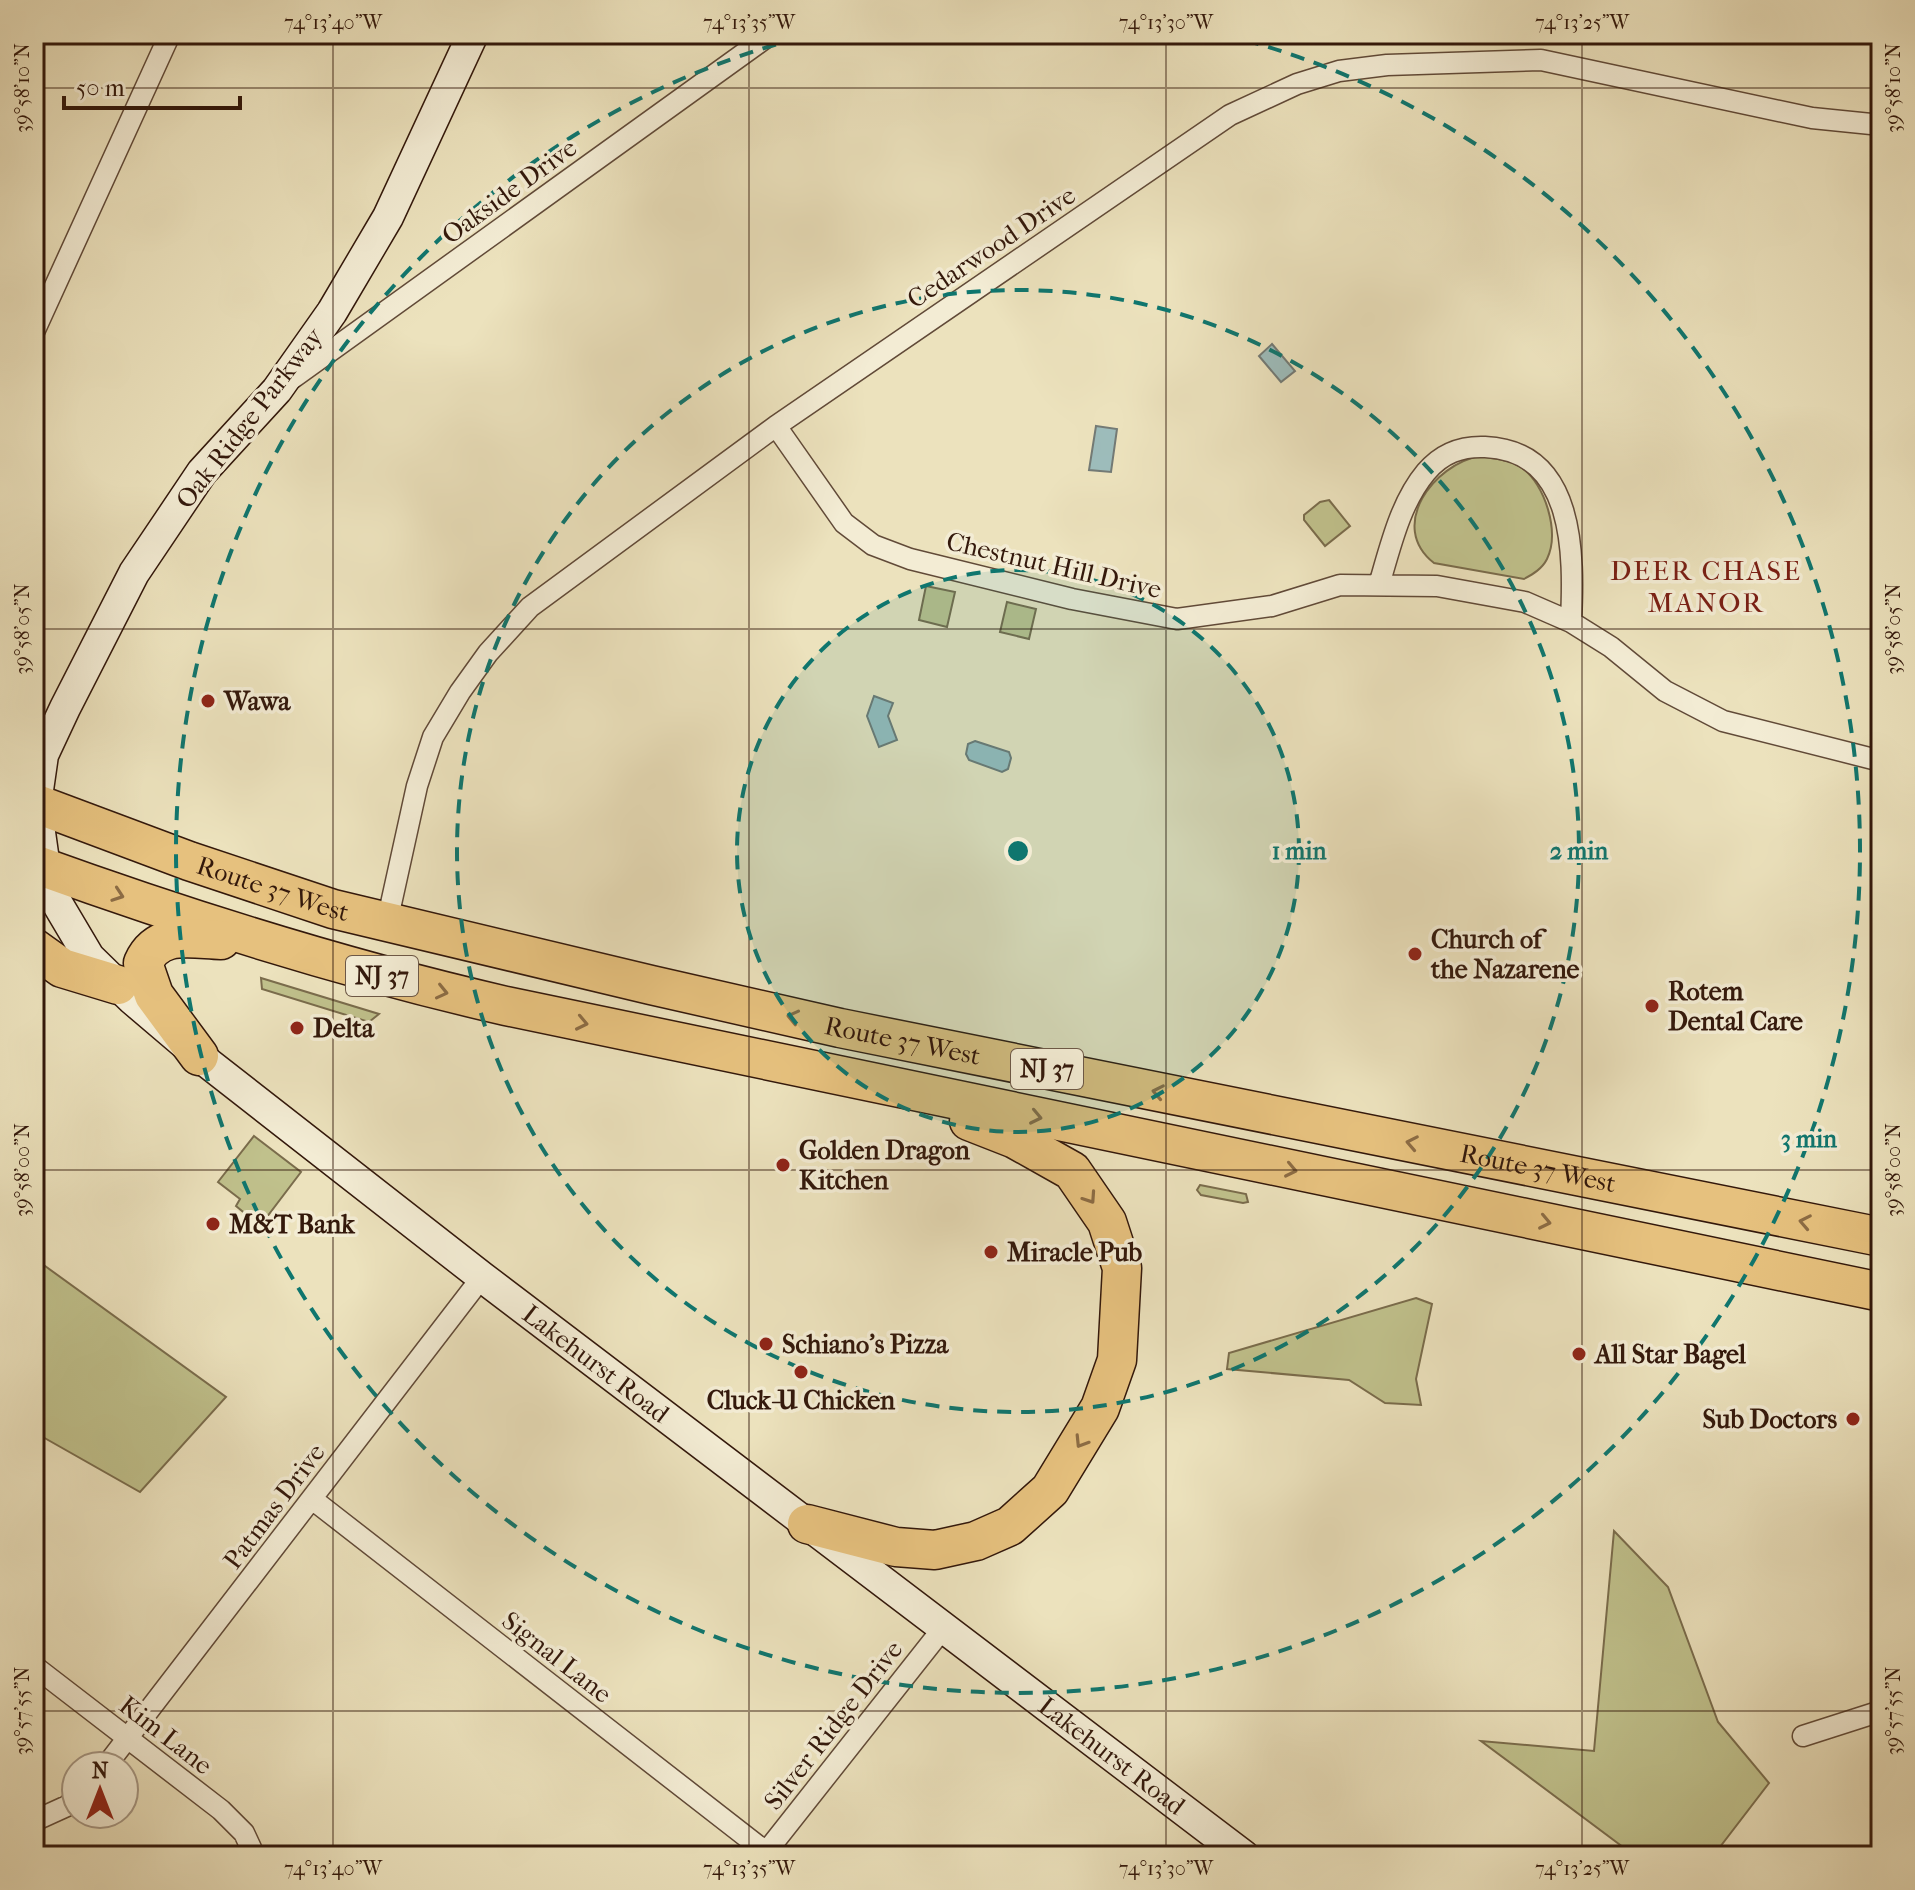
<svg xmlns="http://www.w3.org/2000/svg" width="1915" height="1890" font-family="'IM FELL French Canon',serif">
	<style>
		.green { fill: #c0c18c; stroke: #7a6c4c; stroke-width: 2 }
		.water { fill: #9dbcbb; stroke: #737a75; stroke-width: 2 }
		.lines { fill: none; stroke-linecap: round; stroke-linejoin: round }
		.street-casing { stroke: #614a38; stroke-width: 23 }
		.secondary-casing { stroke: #33180b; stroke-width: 33 }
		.highway-casing { stroke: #33180b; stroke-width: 41 }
		.street { stroke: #f3ecd4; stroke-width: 20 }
		.secondary { stroke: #f3ecd4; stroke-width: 30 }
		.highway { stroke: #e6c17e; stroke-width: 38 }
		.oneway { stroke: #8c6c44 }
		.ticks { fill: none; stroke: #33180b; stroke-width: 2; stroke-opacity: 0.45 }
		.ring { fill: none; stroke: #0f766e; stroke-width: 4; stroke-dasharray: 14 10 }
		.poi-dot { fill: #8f2418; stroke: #f3ecd4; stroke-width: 3 }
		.labels { text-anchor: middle; stroke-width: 7; stroke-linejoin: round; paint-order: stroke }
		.shield { fill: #f3ecd4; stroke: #6d5847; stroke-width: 2 }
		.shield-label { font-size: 24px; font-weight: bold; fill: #33180b }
		.street-label { font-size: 26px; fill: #33180b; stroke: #f3ecd4 }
		.poi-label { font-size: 26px; font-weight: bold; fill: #33180b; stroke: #f3ecd4; text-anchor: start }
		.neighbourhood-label { font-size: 28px; letter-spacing: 2px; fill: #7a1f14; stroke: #f3ecd4 }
		.centre { fill: #0f766e; stroke: #f3ecd4; stroke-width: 4 }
		.ring-label { font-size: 24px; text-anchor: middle; font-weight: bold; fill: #0f766e; stroke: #f3ecd4; stroke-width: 7; stroke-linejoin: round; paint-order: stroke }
		.neatline { fill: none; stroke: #33180b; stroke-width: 3 }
		.ticks-label { font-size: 20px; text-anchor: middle; fill: #33180b }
	</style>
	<rect width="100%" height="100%" fill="#ece2bd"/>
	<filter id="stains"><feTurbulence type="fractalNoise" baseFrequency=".0025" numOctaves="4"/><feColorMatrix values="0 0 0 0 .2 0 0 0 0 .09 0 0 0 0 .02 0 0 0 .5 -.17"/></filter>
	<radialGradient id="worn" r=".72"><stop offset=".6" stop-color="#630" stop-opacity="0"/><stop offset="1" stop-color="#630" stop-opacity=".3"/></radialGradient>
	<path class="green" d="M1480,456C1494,459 1510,459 1522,468C1545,484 1560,532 1547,559C1542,569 1533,574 1524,579L1434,563C1387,526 1434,464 1480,456Z
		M1329,500L1350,526L1325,546L1304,520V515L1320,502Z
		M926,586L955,592L947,627L919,620Z
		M1007,602L1036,609L1029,639L1000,632Z
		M261,978L379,1014L369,1022L262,989Z
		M254,1136L301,1172L260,1226L236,1206L240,1199L218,1182Z
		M1200,1185L1246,1194L1248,1202L1243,1203L1201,1195L1197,1190Z
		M34,1258L226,1397L140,1492L34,1432Z
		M1416,1298L1432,1304L1416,1379L1421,1405L1385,1403L1349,1380L1227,1369L1229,1353Z
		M1614,1531L1668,1587L1718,1722L1769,1783L1713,1856H1635L1481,1741L1594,1751Z"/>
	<path class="water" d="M1272,344L1295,371L1281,382L1259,356Z
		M1096,426L1117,429L1111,472L1089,470Z
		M874,696L893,703L888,716L897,740L879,747L867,716Z
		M975,741L1009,752L1011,758L1008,769L1002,772L969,760L966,754L968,744Z"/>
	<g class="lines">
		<g class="street-casing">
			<path id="street" d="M34,332L170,34
				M293,378L771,34
				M776,426L844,523L873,545L910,559L1072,599L1177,619L1272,606L1340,585L1437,586L1525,602L1571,622L1611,647L1665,691L1723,721L1881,761
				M1379,585C1390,548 1400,503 1426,472C1442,453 1461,446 1485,447C1576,451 1574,555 1571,622
				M387,922L417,786L433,737L460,692L488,653L530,607L776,426L1230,115L1297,84L1339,71L1387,65L1541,60L1812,118L1881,125
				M312,1499L771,1856
				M34,1666L221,1810L244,1833L251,1848L249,1856
				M1803,1736L1881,1711
				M106,1766L482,1277
				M34,1821L67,1806L76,1798
				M763,1856L944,1627"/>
		</g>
		<g class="secondary-casing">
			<g id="secondary">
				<path id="s1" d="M473,34L388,217L332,312L277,390L202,472L134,573L65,708L43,755L36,804L45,868L57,903L89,957L132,999L199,1056L482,1277L1244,1856"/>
			</g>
		</g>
		<g class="highway-casing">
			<g id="highway">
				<path id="s2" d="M34,803L189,861L333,909L651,985L840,1028L1881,1237"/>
				<path d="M34,864C189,920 345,969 506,1006L1881,1292"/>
				<path d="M34,948L62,968L118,985"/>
				<path d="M199,1056L154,995L143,963C158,930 190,939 221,940"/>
				<path d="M807,1524L896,1547L935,1550L976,1541L1010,1526L1050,1490L1100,1408L1117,1360L1122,1268L1107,1222L1072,1171L1015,1139L969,1121"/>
			</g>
		</g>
		<use href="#street" class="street"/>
		<use href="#secondary" class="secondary"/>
		<use href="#highway" class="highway"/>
	</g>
	<defs><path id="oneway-chevron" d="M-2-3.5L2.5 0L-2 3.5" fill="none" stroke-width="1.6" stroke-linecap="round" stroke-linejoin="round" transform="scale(2)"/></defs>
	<g class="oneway">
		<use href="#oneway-chevron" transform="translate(118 895) rotate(19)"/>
		<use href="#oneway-chevron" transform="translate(442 992) rotate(13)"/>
		<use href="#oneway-chevron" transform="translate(793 1017) rotate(-167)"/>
		<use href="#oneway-chevron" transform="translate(582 1023) rotate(12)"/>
		<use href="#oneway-chevron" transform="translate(1158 1092) rotate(-169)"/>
		<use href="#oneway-chevron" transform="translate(1036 1117) rotate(12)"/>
		<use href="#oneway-chevron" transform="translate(1412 1143) rotate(-169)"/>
		<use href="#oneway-chevron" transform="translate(1291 1170) rotate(12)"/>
		<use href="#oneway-chevron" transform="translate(1090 1198) rotate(56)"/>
		<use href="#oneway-chevron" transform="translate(1545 1222) rotate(12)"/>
		<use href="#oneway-chevron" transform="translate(1805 1222) rotate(-169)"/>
		<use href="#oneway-chevron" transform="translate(1081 1442) rotate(122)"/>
	</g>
	<path class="ticks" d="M333,34V1856M749,34V1856M1166,34V1856M1582,34V1856M34,88H1881M34,629H1881M34,1170H1881M34,1711H1881"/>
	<circle cx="1018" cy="851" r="281" fill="#0f766e" fill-opacity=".12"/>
	<g class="ring">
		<circle cx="1018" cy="851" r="281"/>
		<circle cx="1018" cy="851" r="561"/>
		<path d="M1222 34A842 842 0 1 1 814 34"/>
	</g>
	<g class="poi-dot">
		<circle cx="208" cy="701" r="8"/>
		<circle cx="1415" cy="954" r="8"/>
		<circle cx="1652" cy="1006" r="8"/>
		<circle cx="297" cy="1028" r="8"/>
		<circle cx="783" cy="1165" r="8"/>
		<circle cx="213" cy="1224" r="8"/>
		<circle cx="991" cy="1252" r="8"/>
		<circle cx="766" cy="1344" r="8"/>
		<circle cx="1579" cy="1354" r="8"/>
		<circle cx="801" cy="1372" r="8"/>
		<circle cx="1853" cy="1419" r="8"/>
	</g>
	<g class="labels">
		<g class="shield">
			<rect x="346" y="956" width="72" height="40" rx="6"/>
			<rect x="1011" y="1049" width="72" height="40" rx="6"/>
		</g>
		<g class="shield-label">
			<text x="382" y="984">NJ 37</text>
			<text x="1047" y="1077">NJ 37</text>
		</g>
		<g class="street-label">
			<text transform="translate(509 191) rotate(-36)" y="9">Oakside Drive</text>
			<text transform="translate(991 247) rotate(-34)" y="9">Cedarwood Drive</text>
			<text transform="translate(249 418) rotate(-52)" y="9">Oak Ridge Parkway</text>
			<text transform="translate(1054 565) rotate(13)" y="9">Chestnut Hill Drive</text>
			<text dy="9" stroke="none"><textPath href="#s2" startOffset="254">Route 37 West</textPath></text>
			<text dy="9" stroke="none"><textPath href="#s2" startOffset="902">Route 37 West</textPath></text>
			<text dy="9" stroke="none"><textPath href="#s2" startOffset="1550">Route 37 West</textPath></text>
			<text dy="9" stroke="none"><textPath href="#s1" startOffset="1708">Lakehurst Road</textPath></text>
			<text transform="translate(274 1506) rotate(-53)" y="9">Patmas Drive</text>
			<text transform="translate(557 1657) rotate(38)" y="9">Signal Lane</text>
			<text transform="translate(833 1725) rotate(-52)" y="9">Silver Ridge Drive</text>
			<text transform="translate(166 1735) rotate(38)" y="9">Kim Lane</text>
			<text dy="9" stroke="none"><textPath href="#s1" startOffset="2356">Lakehurst Road</textPath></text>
		</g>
		<g class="poi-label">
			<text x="224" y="710">Wawa</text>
			<text x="1431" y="948">Church of<tspan x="1431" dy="30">the Nazarene</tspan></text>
			<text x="1668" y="1000">Rotem<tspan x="1668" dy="30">Dental Care</tspan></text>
			<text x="313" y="1037">Delta</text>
			<text x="799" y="1159">Golden Dragon<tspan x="799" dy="30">Kitchen</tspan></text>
			<text x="229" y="1233">M&amp;T Bank</text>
			<text x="1007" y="1261">Miracle Pub</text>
			<text x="782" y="1353">Schiano's Pizza</text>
			<text x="1595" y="1363">All Star Bagel</text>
			<text x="801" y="1409" text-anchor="middle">Cluck-U Chicken</text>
			<text x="1837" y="1428" text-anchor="end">Sub Doctors</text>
		</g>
		<g class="neighbourhood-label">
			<text x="1706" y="580">DEER CHASE<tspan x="1706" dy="32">MANOR</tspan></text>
		</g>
	</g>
	<circle cx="1018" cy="851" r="12" class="centre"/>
	<g class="ring-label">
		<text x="1299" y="859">1 min</text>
		<text x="1579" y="859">2 min</text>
		<text x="1809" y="1147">3 min</text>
	</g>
	<rect width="1915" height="1890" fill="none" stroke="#ece2bd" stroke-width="88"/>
	<g transform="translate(100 1790)"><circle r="38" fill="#f3ecd4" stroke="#a69784" stroke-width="2"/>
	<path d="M0-6L14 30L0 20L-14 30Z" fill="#8f2418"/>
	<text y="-12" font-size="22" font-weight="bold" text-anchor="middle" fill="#33180b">N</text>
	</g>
	<path d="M64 96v12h176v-12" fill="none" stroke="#33180b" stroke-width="4"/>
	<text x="76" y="96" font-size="24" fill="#33180b" stroke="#f3ecd4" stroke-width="6" paint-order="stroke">50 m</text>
	<rect x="44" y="44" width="1827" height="1802" class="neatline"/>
	<g class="ticks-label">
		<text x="333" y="29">74°13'40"W</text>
		<text x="749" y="29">74°13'35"W</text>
		<text x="1166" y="29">74°13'30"W</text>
		<text x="1582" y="29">74°13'25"W</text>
		<text transform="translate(22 88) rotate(-90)" y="7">39°58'10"N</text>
		<text transform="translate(1893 88) rotate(-90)" y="7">39°58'10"N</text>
		<text transform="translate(22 629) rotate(-90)" y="7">39°58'05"N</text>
		<text transform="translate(1893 629) rotate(-90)" y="7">39°58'05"N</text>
		<text transform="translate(22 1170) rotate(-90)" y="7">39°58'00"N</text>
		<text transform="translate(1893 1170) rotate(-90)" y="7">39°58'00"N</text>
		<text transform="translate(22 1711) rotate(-90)" y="7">39°57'55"N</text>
		<text transform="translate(1893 1711) rotate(-90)" y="7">39°57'55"N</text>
		<text x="333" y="1875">74°13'40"W</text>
		<text x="749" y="1875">74°13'35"W</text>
		<text x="1166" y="1875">74°13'30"W</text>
		<text x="1582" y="1875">74°13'25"W</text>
	</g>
	<rect width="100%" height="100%" filter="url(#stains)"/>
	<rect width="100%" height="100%" fill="url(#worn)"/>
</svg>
